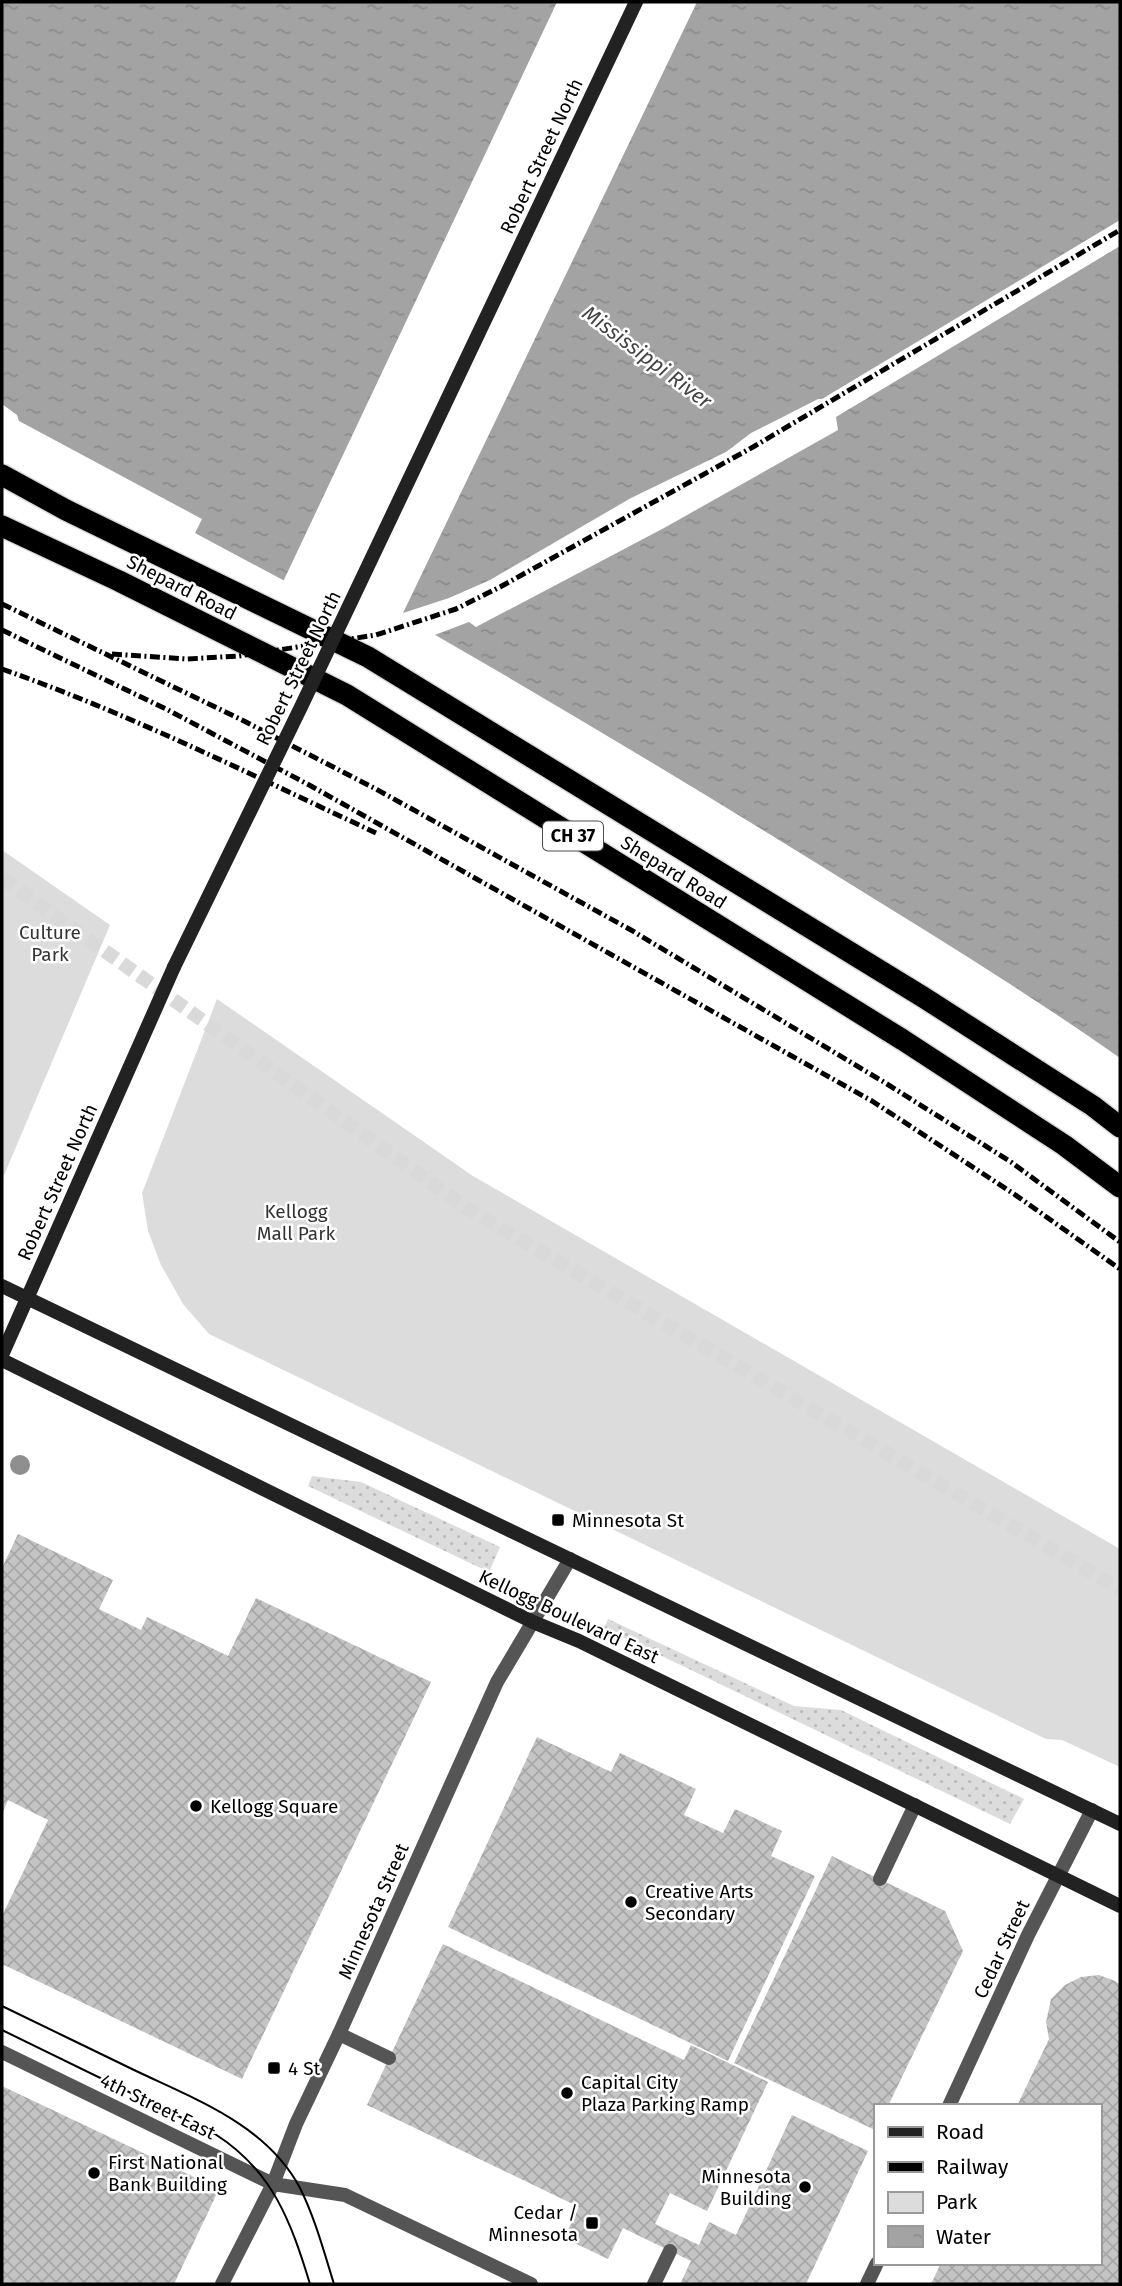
<svg xmlns="http://www.w3.org/2000/svg" width="1122" height="2286" font-family="'Fira Sans',sans-serif">
	<style>
		.grass { fill: url(#grass-dots) }
		.park { fill: #dcdcdc }
		.water { fill: url(#water-ripples) }
		.pier { fill: #fff }
		.building { fill: url(#building-cross-hatch) }
		.lines { fill: none; stroke-linecap: round; stroke-linejoin: round }
		.street-tunnel { stroke: #d9d9d9; stroke-width: 14; stroke-dasharray: 14 7; stroke-linecap: butt }
		.highway-casing { stroke: #dbdbdb; stroke-width: 24 }
		.lane { stroke: #555; stroke-width: 14 }
		.street { stroke: #555; stroke-width: 14 }
		.secondary { stroke: #222; stroke-width: 14 }
		.highway { stroke: #000; stroke-width: 21 }
		.tram { stroke: #000; stroke-width: 2 }
		.rail { stroke: #000; stroke-width: 5; stroke-dasharray: 10 3.5 2 3.5; stroke-linecap: butt }
		.secondary-bridge { stroke: #222; stroke-width: 14 }
		.tree { fill: #8f8f8f }
		.poi-dot { fill: #000; stroke: #fff; stroke-width: 2.5 }
		.labels { text-anchor: middle; stroke-width: 5; stroke-linejoin: round; paint-order: stroke }
		.shield { fill: #fff; stroke: #4c4c4c; stroke-width: 2 }
		.shield-label { font-size: 18px; font-weight: bold; fill: #000 }
		.street-label { font-size: 19px; fill: #000; stroke: #fff }
		.park-label { font-size: 19px; fill: #333; stroke: #fff }
		.poi-label { font-size: 19px; fill: #000; stroke: #fff; text-anchor: start }
		.water-label { font-size: 21px; font-style: italic; fill: #444; stroke: #fff }
	</style>
	<defs>
		<pattern id="grass-dots" width="8" height="8" patternUnits="userSpaceOnUse" patternTransform="scale(1.75)"><rect width="8" height="8" fill="#dcdcdc"/><path d="M2 2h.1M6 6h.1" fill="none" stroke="#bbb" stroke-width="1.8" stroke-linecap="round"/></pattern>
		<pattern id="water-ripples" width="26" height="14" patternUnits="userSpaceOnUse" patternTransform="scale(1.75)"><rect width="26" height="14" fill="#a3a3a3"/><path d="M2 4q2-2 4 0t4 0M15 11q2-2 4 0t4 0" fill="none" stroke="#8b8b8b"/></pattern>
		<pattern id="building-cross-hatch" width="8" height="8" patternUnits="userSpaceOnUse" patternTransform="scale(1.75)"><rect width="8" height="8" fill="#c4c4c4"/><path d="M0 0l8 8M0 8l8-8" fill="none" stroke="#a7a7a7"/></pattern>
	</defs>
	<rect width="100%" height="100%" fill="#fff"/>
	<path class="grass" d="M312,1476L361,1482L500,1547L489,1572L308,1486Z
		M608,1619L794,1706L841,1710L1024,1799L1010,1824L604,1628Z"/>
	<path class="park" d="M2,850L110,925L2,1180Z
		M217,999L473,1176L1120,1549V1767L1062,1740L1046,1739L209,1334L183,1304L161,1265L148,1231L142,1193Z"/>
	<path class="water" d="M2,2H1120V1058C1025,991 926,931 826,869C660,766 492,666 321,570L309,594L195,533L202,519L19,421L17,415L2,404Z"/>
	<path class="pier" d="M557,2H697L403,613L449,598L490,580L631,498L726,452L751,433L818,399H822L1120,220V246L836,417L838,430L664,528L476,627L469,622L432,636L322,574L310,598L282,584Z"/>
	<path class="building" d="M18,1534L113,1580L99,1609L141,1630L147,1617L228,1656L256,1598L431,1682L242,2079L2,1964V1916L48,1820L8,1800L2,1814V1568Z
		M537,1737L611,1772L620,1753L696,1789L684,1815L723,1833L735,1809L782,1831L771,1856L815,1876L728,2061L448,1927Z
		M832,1856L945,1911L963,1951L888,2106H875V2130L734,2063Z
		M443,1944L684,2060L691,2045L768,2082L707,2211L670,2193L655,2224L699,2245L709,2222L736,2235L792,2115L868,2151L806,2284H680L691,2261L623,2228L608,2259L564,2238L579,2207L367,2105Z
		M1099,1975L1115,1981L1120,1985V2284H931L941,2263H1099V2106H1017L1049,2039L1046,2022L1051,1999L1065,1985L1081,1977Z
		M2,2086L219,2189L174,2284H2Z"/>
	<g class="lines">
		<path class="street-tunnel" d="M2,878L468,1209L1120,1589"/>
		<g class="highway-casing">
			<path id="highway" d="M2,475L66,510L368,657L923,997L1093,1106L1120,1127
				M2,526L119,581L347,695L903,1040L1064,1145L1120,1187"/>
		</g>
		<path class="lane" d="M880,1879L915,1805
			M339,2034L389,2058
			M654,2284L670,2251"/>
		<path class="street" d="M2,2052L273,2184L345,2195L531,2284
			M949,2106L1028,1935L1092,1810
			M222,2284L273,2184L296,2124L339,2034L497,1682L570,1559
			M867,2284L877,2263"/>
		<path class="secondary" d="M2,1286L1120,1824
			M2,1355L174,967
			M2,1360L533,1622L579,1641L1120,1906"/>
		<use href="#highway" class="highway"/>
		<path class="tram" d="M2,2006C45,2027 89,2048 132,2069C194,2099 266,2124 300,2188C315,2218 324,2252 334,2284
			M2,2030L215,2134C273,2171 291,2222 310,2284"/>
		<path class="rail" d="M2,604L240,719L374,788L631,930L887,1084L1011,1162L1120,1242
			M2,630L168,710L311,786L872,1101L1014,1194L1120,1269
			M112,654L187,659L239,656L376,635L456,609L500,587L753,447L1120,230
			M2,669C130,714 252,775 376,833"/>
		<path class="secondary-bridge" d="M174,967L300,709L636,2"/>
	</g>
	<circle class="tree" cx="20" cy="1465" r="10"/>
	<g class="poi-dot">
		<rect x="551" y="1513" width="14" height="14" rx="3.5"/>
		<circle cx="196" cy="1806" r="7"/>
		<circle cx="631" cy="1902" r="7"/>
		<rect x="267" y="2061" width="14" height="14" rx="3.5"/>
		<circle cx="567" cy="2093" r="7"/>
		<circle cx="94" cy="2173" r="7"/>
		<circle cx="805" cy="2187" r="7"/>
		<rect x="585" y="2216" width="14" height="14" rx="3.5"/>
	</g>
	<g class="labels">
		<rect class="shield" x="543" y="821.5" width="60" height="29" rx="5"/>
		<g class="shield-label">
			<text x="573" y="842">CH 37</text>
		</g>
		<g class="street-label">
			<text transform="translate(541 156) rotate(-65)" y="7">Robert Street North</text>
			<text transform="translate(182 587) rotate(27)" y="7">Shepard Road</text>
			<text transform="translate(298 668) rotate(-64)" y="7">Robert Street North</text>
			<text transform="translate(674 872) rotate(32)" y="7">Shepard Road</text>
			<text transform="translate(57 1182) rotate(-66)" y="7">Robert Street North</text>
			<text transform="translate(569 1616) rotate(25)" y="7">Kellogg Boulevard East</text>
			<text transform="translate(373 1911) rotate(-66)" y="7">Minnesota Street</text>
			<text transform="translate(1001 1949) rotate(-65)" y="7">Cedar Street</text>
			<text transform="translate(158 2106) rotate(26)" y="7">4th Street East</text>
		</g>
		<g class="park-label">
			<text x="50" y="939">Culture<tspan x="50" dy="22">Park</tspan></text>
			<text x="296" y="1218">Kellogg<tspan x="296" dy="22">Mall Park</tspan></text>
		</g>
		<g class="poi-label">
			<text x="572" y="1527">Minnesota St</text>
			<text x="210" y="1813">Kellogg Square</text>
			<text x="645" y="1898">Creative Arts<tspan x="645" dy="22">Secondary</tspan></text>
			<text x="288" y="2075">4 St</text>
			<text x="581" y="2089">Capital City<tspan x="581" dy="22">Plaza Parking Ramp</tspan></text>
			<text x="108" y="2169">First National<tspan x="108" dy="22">Bank Building</tspan></text>
			<text x="791" y="2183" text-anchor="end">Minnesota<tspan x="791" dy="22">Building</tspan></text>
			<text x="578" y="2219" text-anchor="end">Cedar /<tspan x="578" dy="22">Minnesota</tspan></text>
		</g>
		<g class="water-label">
			<text transform="translate(647 357) rotate(37)" y="7">Mississippi River</text>
		</g>
	</g>
	<rect width="1122" height="2286" fill="none" stroke="#000000" stroke-width="7"/>
	<rect x="874" y="2104" width="228" height="161" fill="#ffffff" stroke="#999999" stroke-width="2"/>
	<rect x="888" y="2127" width="35" height="10" fill="#222222" stroke="#999999" stroke-width="2"/>
	<text x="936" y="2139" font-size="21" fill="#000000">Road</text>
	<rect x="888" y="2162" width="35" height="10" fill="#000000" stroke="#999999" stroke-width="2"/>
	<text x="936" y="2174" font-size="21" fill="#000000">Railway</text>
	<rect x="888" y="2192" width="35" height="21" fill="#dcdcdc" stroke="#999999" stroke-width="2"/>
	<text x="936" y="2209" font-size="21" fill="#000000">Park</text>
	<rect x="888" y="2226" width="35" height="21" fill="url(#water-ripples)" stroke="#999999" stroke-width="2"/>
	<text x="936" y="2244" font-size="21" fill="#000000">Water</text>
</svg>
